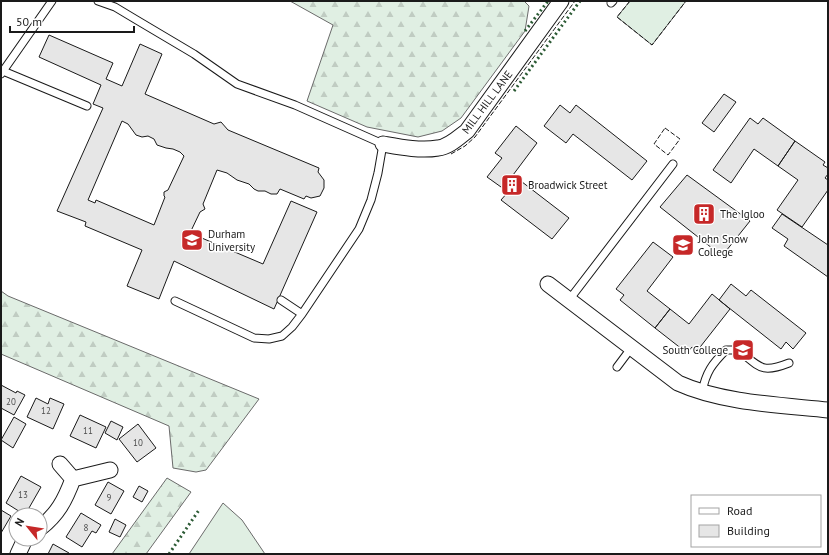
<svg xmlns="http://www.w3.org/2000/svg" width="829" height="555" font-family="'PT Sans',sans-serif">
	<style>
		.grass { fill: #e0efe3; stroke: #6a6a6a }
		.forest { fill: url(#forest-firs); stroke: #6a6a6a }
		.building { fill: #e6e6e6; stroke: #1a1a1a; fill-rule: evenodd }
		.lines { fill: none; stroke-linecap: round; stroke-linejoin: round }
		.service-casing { stroke: #1a1a1a; stroke-width: 9 }
		.minor-casing { stroke: #1a1a1a; stroke-width: 17 }
		.service { stroke: #fff; stroke-width: 7 }
		.minor { stroke: #fff; stroke-width: 15 }
		.hedge { stroke: #2b5a34; stroke-width: 3; stroke-dasharray: 2 3; stroke-linecap: butt }
		.fence { stroke: #1a1a1a; stroke-width: 1; stroke-dasharray: 5 2; stroke-linecap: butt }
		.labels { text-anchor: middle; stroke-width: 3; stroke-linejoin: round; paint-order: stroke }
		.number-label { font-size: 9px; fill: #4d4d4d }
		.street-label { font-size: 11px; fill: #1a1a1a; stroke: #fff }
		.poi-label { font-size: 11px; fill: #1a1a1a; stroke: #fff; text-anchor: start }
	</style>
	<defs>
		<pattern id="forest-firs" width="22" height="20" patternUnits="userSpaceOnUse"><rect width="22" height="20" fill="#e0efe3"/><path d="M5 1l3.5 6h-7zM16 11l3.5 6h-7z" fill="#c0ccc2"/></pattern>
	</defs>
	<rect width="100%" height="100%" fill="#fff"/>
	<path class="grass" d="M630,1H686L652,45L617,17Z
		M223,503L242,520L265,554H189Z"/>
	<path class="forest" d="M290,1H524L529,6L525,31L461,118L442,131L418,137L367,127L307,101L333,25Z
		M1,291L8,296L259,399L206,470L196,472L173,468L169,426L1,354Z
		M167,478L191,492L146,554H112Z"/>
	<path class="building" d="M49,35L113,63L106,79L122,86L140,44L162,54L145,94L214,124L221,122L228,130L319,168L318,172L324,180V188L320,196L311,198L306,196L304,199L280,189L277,194H271L265,191H258L254,189L249,184L237,180L227,173L217,170L203,204L205,209L200,212L190,233L263,264L291,201L317,212L274,309L174,261L159,299L127,286L142,250L85,226L86,222L57,211L103,108L93,104L101,85L39,57ZM122,121L128,124L136,135L142,137L148,136L154,139L157,145L166,148L173,149L180,152L184,156L168,190L164,192V196L165,197L154,225L96,200L95,203L88,200Z
		M724,94L736,102L714,132L702,123Z
		M560,105L570,113L576,105L647,161L632,180L573,134L566,143L544,126Z
		M750,118L758,124L763,118L795,141L778,166L754,149L731,183L713,170Z
		M516,126L537,143L513,175L569,218L552,239L501,200L508,192L487,177L502,158L495,153Z
		M795,141L825,162L823,165L828,168V174L825,178L828,180V190L802,227L777,210L798,180L778,166Z
		M687,175L750,221L722,256L660,207Z
		M782,214L828,245V277L784,246L788,239L772,228Z
		M653,242L673,257L647,291L670,309L655,328L620,300L624,295L616,289Z
		M731,284L746,296L751,290L806,333L793,349L786,342L781,349L719,300Z
		M712,294L730,309L697,351L692,347L687,353L655,328L670,309L689,324Z
		M1,385L16,393L17,391L25,395L14,415L1,408Z
		M36,398L48,404L50,398L64,404L53,429L27,417Z
		M80,415L106,427L96,448L70,436Z
		M14,417L26,424L13,448L1,440Z
		M111,421L123,427L117,440L105,433Z
		M138,424L156,448L137,462L119,439Z
		M21,476L41,487L25,515L6,503Z
		M108,482L124,491L111,514L95,505Z
		M139,486L148,491L142,502L133,497Z
		M1,510L11,516L1,533Z
		M81,513L101,525L96,533L92,531L82,547L66,537Z
		M115,519L126,525L120,537L109,532Z
		M53,544L69,553L68,554H48Z"/>
	<g class="lines">
		<g class="service-casing">
			<path id="service" d="M98,1L115,7L135,19L194,54L237,84L295,105L383,144L378,173L371,200L359,229L302,314L292,327L282,336L269,339L254,338L175,301
				M611,3L613,1
				M3,71L87,106
				M1,74L52,1
				M281,300L302,314
				M569,300L673,164
				M617,367L632,347
				M702,392C706,372 712,364 726,350H738C760,367 761,374 789,363"/>
		</g>
		<g class="minor-casing">
			<path id="minor" d="M383,144C400,147 420,151 438,148C449,147 459,137 467,131L561,1
				M548,284L678,383C722,403 780,405 828,410
				M60,464L73,479
				M40,528C58,514 65,500 73,479L110,470
				M18,554L25,539"/>
		</g>
		<use href="#service" class="service"/>
		<use href="#minor" class="minor"/>
		<path class="hedge" d="M525,31L548,1
			M514,91L580,1
			M169,554L199,510"/>
		<path class="fence" d="M630,1L617,17L652,45L686,1
			M665,128L680,139L668,155L654,144Z
			M451,154L465,146L475,137L575,1"/>
	</g>
	<defs>
		<g id="building-square" transform="scale(1.15)"><rect x="-9" y="-9" width="18" height="18" rx="4" fill="#c62828" stroke="#fff"/><path d="M-4-6H4V6H1V3H-1V6H-4ZM-2.5-4.3h1.7v1.8h-1.7ZM.8-4.3h1.7v1.8H.8ZM-2.5-1h1.7V.8h-1.7ZM.8-1h1.7V.8H.8Z" fill="#fff"/></g>
		<g id="university-square" transform="scale(1.15)"><rect x="-9" y="-9" width="18" height="18" rx="4" fill="#c62828" stroke="#fff"/><path d="M0-5L7-2L0 1L-7-2ZM-4 1L0 2.5L4 1V4Q0 6-4 4Z" fill="#fff"/></g>
	</defs>
	<g fill-rule="evenodd">
		<use href="#building-square" x="512" y="185"/>
		<use href="#building-square" x="704" y="214"/>
		<use href="#university-square" x="192" y="240"/>
		<use href="#university-square" x="683" y="245"/>
		<use href="#university-square" x="743" y="350"/>
	</g>
	<g class="labels">
		<g class="number-label">
			<text x="11" y="405">20</text>
			<text x="46" y="414">12</text>
			<text x="88" y="434">11</text>
			<text x="138" y="446">10</text>
			<text x="23" y="498">13</text>
			<text x="109" y="501">9</text>
			<text x="86" y="531">8</text>
		</g>
		<g class="street-label">
			<text transform="translate(487 102) rotate(-53)" y="4">MILL HILL LANE</text>
		</g>
		<g class="poi-label">
			<text x="528" y="189">Broadwick Street</text>
			<text x="720" y="218">The Igloo</text>
			<text x="208" y="238">Durham<tspan x="208" dy="13">University</tspan></text>
			<text x="698" y="243">John Snow<tspan x="698" dy="13">College</tspan></text>
			<text x="728" y="354" text-anchor="end">South College</text>
		</g>
	</g>
	<rect width="829" height="555" fill="none" stroke="#1a1a1a" stroke-width="4"/>
	<rect x="691" y="495" width="130" height="52" fill="#ffffff" stroke="#a3a3a3"/>
	<rect x="699" y="508" width="20" height="6" fill="#ffffff" stroke="#a3a3a3"/>
	<text x="727" y="515" font-size="12" fill="#1a1a1a">Road</text>
	<rect x="699" y="525" width="20" height="12" fill="#e6e6e6" stroke="#a3a3a3"/>
	<text x="727" y="535" font-size="12" fill="#1a1a1a">Building</text>
	<g transform="translate(28 527) rotate(300)"><circle r="19" fill="#ffffff" stroke="#a3a3a3"/>
	<path d="M0-3L7 15L0 10L-7 15Z" fill="#c62828"/>
	<text y="-6" font-size="11" font-weight="bold" text-anchor="middle" fill="#1a1a1a">N</text>
	</g>
	<path d="M10 26v6h124v-6" fill="none" stroke="#1a1a1a" stroke-width="2"/>
	<text x="16" y="26" font-size="12" fill="#1a1a1a" stroke="#ffffff" stroke-width="3" paint-order="stroke">50 m</text>
</svg>
